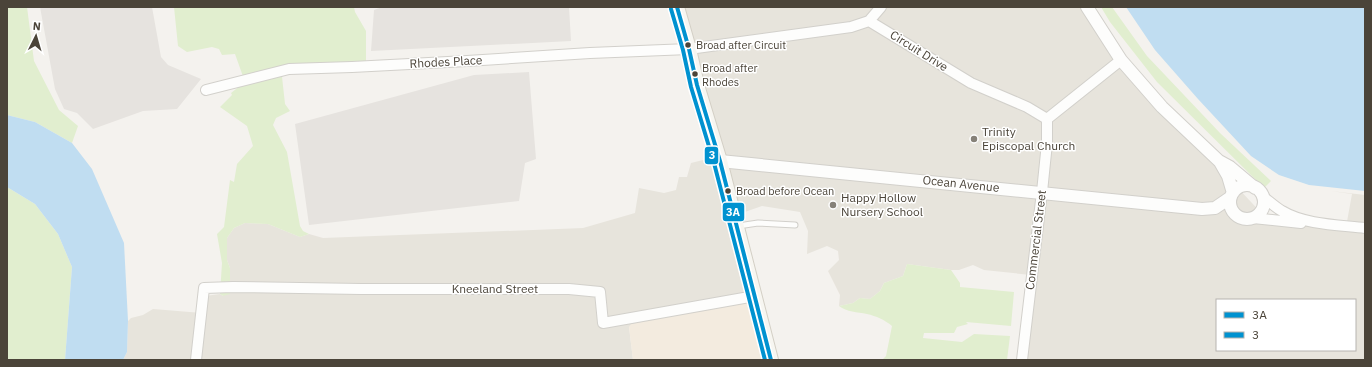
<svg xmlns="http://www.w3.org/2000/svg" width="1372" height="367" font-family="'IBM Plex Sans',sans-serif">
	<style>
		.residential { fill: #e7e4dc; fill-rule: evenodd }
		.commercial { fill: #f3ebdf }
		.green { fill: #e1eecf }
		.parking { fill: #e6e3df }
		.water { fill: #c0ddf1 }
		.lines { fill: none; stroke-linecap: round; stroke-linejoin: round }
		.service-casing { stroke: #d2d0cb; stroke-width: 7 }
		.minor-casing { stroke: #d2d0cb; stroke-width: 12 }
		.tertiary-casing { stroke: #d2d0cb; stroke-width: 14 }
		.secondary-casing { stroke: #d3cfc5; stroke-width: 16 }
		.service { stroke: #fdfdfc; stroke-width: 5 }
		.minor { stroke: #fdfdfc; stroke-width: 10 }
		.tertiary { stroke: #fdfdfc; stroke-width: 12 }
		.secondary { stroke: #f7f6f1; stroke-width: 14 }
		.bus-1-casing { stroke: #fff; stroke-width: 7 }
		.bus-2-casing { stroke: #fff; stroke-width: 7 }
		.bus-1 { stroke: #0092d0; stroke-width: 4 }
		.bus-2 { stroke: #0092d0; stroke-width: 4 }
		.bus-dot { fill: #4b4439; stroke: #fff; stroke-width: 1.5 }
		.poi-dot { fill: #868178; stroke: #fff; stroke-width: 1.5 }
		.labels { text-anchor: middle; stroke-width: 3; stroke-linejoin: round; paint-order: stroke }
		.bus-label { font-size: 11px; fill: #4b4439; stroke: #fff; text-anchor: start }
		.street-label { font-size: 12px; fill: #4b4439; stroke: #fff }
		.poi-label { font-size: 12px; fill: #4b4439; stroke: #fff; text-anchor: start }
		.line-badge { stroke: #fff; stroke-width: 1.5 }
		.badge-label { font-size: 11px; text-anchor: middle; font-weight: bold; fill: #fff }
	</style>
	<rect width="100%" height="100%" fill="#f4f2ee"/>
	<path class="residential" d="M677,7H1087L1162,107L1266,218L1346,227L1352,194L1331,191L1365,195V360H1022L1031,275L984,270L973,265L959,270H951L907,264L903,276L884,283L880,291L870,299L860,298L853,303L839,306L840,295L828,271L839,260L838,251L827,246L807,254L808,231L800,212L762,206L739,214L754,291L629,327L633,360H123L127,352L128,321L131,318L143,315L153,309L202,313L205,296L220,294L223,296L230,268L227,260V238L234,228L245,223L268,224L300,237L309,234L323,238L583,228L635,213L639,188L664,193L676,190L679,177H687L691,163L715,157ZM1217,300H1355V350H1217Z"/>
	<path class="commercial" d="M754,296L772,360H633L629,327L631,324Z"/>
	<path class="green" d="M7,7H27L34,61L59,110L78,126L72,143L35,122L7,115Z
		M174,7H354L355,12L366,31V67L286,74L282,77L285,104L290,111L276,118L273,125L287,152L300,226L303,231L309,234L300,237L268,224L245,223L234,228L227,238V260L230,268V294L223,296L220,294L222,263L217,234L224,227L230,180L234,182L237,164L253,146L247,126L220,107L232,95L231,93L245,82L235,54L222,55L219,49L212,47L187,52L178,46Z
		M1101,7H1112L1147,56L1220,133L1271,181L1264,188L1157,82L1110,22Z
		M7,187L35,204L58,234L72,267L65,360H7Z
		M907,264L951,270L960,283V287L1014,292L1011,326L966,322L968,324L957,327L954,333H924L923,338L962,342L974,334L1010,336L1007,360H882L886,356L892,326C885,320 876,316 867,314C857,312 847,312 839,306L853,303L860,298L870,299L880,291L884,283L903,276Z"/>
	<path class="parking" d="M40,7H152L161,57L168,65L201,79L177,109L143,111L93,129L77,113L64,109L55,89Z
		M382,7H569L571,41L371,51L374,10Z
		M529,72L536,159L525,163L519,201L309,225L295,124L474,75Z"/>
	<path class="water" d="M1126,7H1365V191L1309,185L1279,175L1251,156L1198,99L1155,50Z
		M7,115L35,122L72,143L92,169L124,243L128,321L127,352L123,360H65L72,267L58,234L35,204L7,187Z"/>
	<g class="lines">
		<g class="service-casing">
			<path id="service" d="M738,226L758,223L795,225"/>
		</g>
		<g class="minor-casing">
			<path id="minor" d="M869,21L881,7
				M206,90L289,69L352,67L467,61L590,53L689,49L851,27L869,21L971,83L1027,107L1047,119L1121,60
				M1262,196C1269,201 1275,207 1282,211C1305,225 1340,225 1365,228
				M1253,218L1301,223
				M196,360L204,288L233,287L361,289H569L600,292L603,323L755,296
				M1022,360L1042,192L1047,143V119"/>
		</g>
		<g class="tertiary-casing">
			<path id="tertiary" d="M1087,7L1121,60L1162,107L1219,161L1230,167L1255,188
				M720,161L1202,209L1215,208L1231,197
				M1220,162L1228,176L1233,193
				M1230 202a17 17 0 1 1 34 0a17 17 0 1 1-34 0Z"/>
		</g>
		<g class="secondary-casing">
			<path id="secondary" d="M677,7L689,49L697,85L720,161L771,360"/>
		</g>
		<use href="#service" class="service"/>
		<use href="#minor" class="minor"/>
		<use href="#tertiary" class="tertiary"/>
		<use href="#secondary" class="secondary"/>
		<g class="bus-1-casing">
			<path id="bus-1" d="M677,7L689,49L697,85L720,161L771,360"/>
		</g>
		<g class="bus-2-casing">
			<path id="bus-2" d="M671,9L683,50L691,87L714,163L765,360"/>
		</g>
		<use href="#bus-1" class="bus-1"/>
		<use href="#bus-2" class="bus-2"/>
	</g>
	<g class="bus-dot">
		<circle cx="688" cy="45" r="3.5"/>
		<circle cx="695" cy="74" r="3.5"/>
		<circle cx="728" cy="191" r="3.5"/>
	</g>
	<g class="poi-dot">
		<circle cx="974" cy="139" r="4"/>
		<circle cx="833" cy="205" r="4"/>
	</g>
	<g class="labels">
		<g class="bus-label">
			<text x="696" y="49">Broad after Circuit</text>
			<text x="702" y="72">Broad after<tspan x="702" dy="14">Rhodes</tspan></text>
			<text x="736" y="195">Broad before Ocean</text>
		</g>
		<g class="street-label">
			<text transform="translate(919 51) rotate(32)" y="4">Circuit Drive</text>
			<text transform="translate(446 62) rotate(-3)" y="4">Rhodes Place</text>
			<text transform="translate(961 184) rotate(6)" y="4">Ocean Avenue</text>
			<text transform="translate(1036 240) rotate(-83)" y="4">Commercial Street</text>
			<text x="495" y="293">Kneeland Street</text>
		</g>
		<g class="poi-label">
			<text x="982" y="136">Trinity<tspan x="982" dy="14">Episcopal Church</tspan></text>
			<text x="841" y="202">Happy Hollow<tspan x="841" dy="14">Nursery School</tspan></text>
		</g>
	</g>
	<g class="line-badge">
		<rect x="704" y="146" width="15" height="19" rx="4" fill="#0092d0"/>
		<rect x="722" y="202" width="23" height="20" rx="4" fill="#0092d0"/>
	</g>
	<g class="badge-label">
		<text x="712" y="159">3</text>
		<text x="733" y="216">3A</text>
	</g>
	<rect width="1372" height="367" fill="none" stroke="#4b4439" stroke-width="16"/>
	<rect x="1216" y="299" width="140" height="52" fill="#ffffff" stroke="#b7b4b0"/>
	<rect x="1224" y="312" width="20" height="6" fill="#0092d0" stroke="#b7b4b0"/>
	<text x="1252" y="319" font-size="12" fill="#4b4439">3A</text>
	<rect x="1224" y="332" width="20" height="6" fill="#0092d0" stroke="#b7b4b0"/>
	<text x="1252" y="339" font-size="12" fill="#4b4439">3</text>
	<g transform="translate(36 36) rotate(5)" stroke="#ffffff" stroke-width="3" paint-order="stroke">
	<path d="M0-3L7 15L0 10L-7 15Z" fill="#4b4439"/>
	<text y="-6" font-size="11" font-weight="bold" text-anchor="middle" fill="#4b4439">N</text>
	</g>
</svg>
